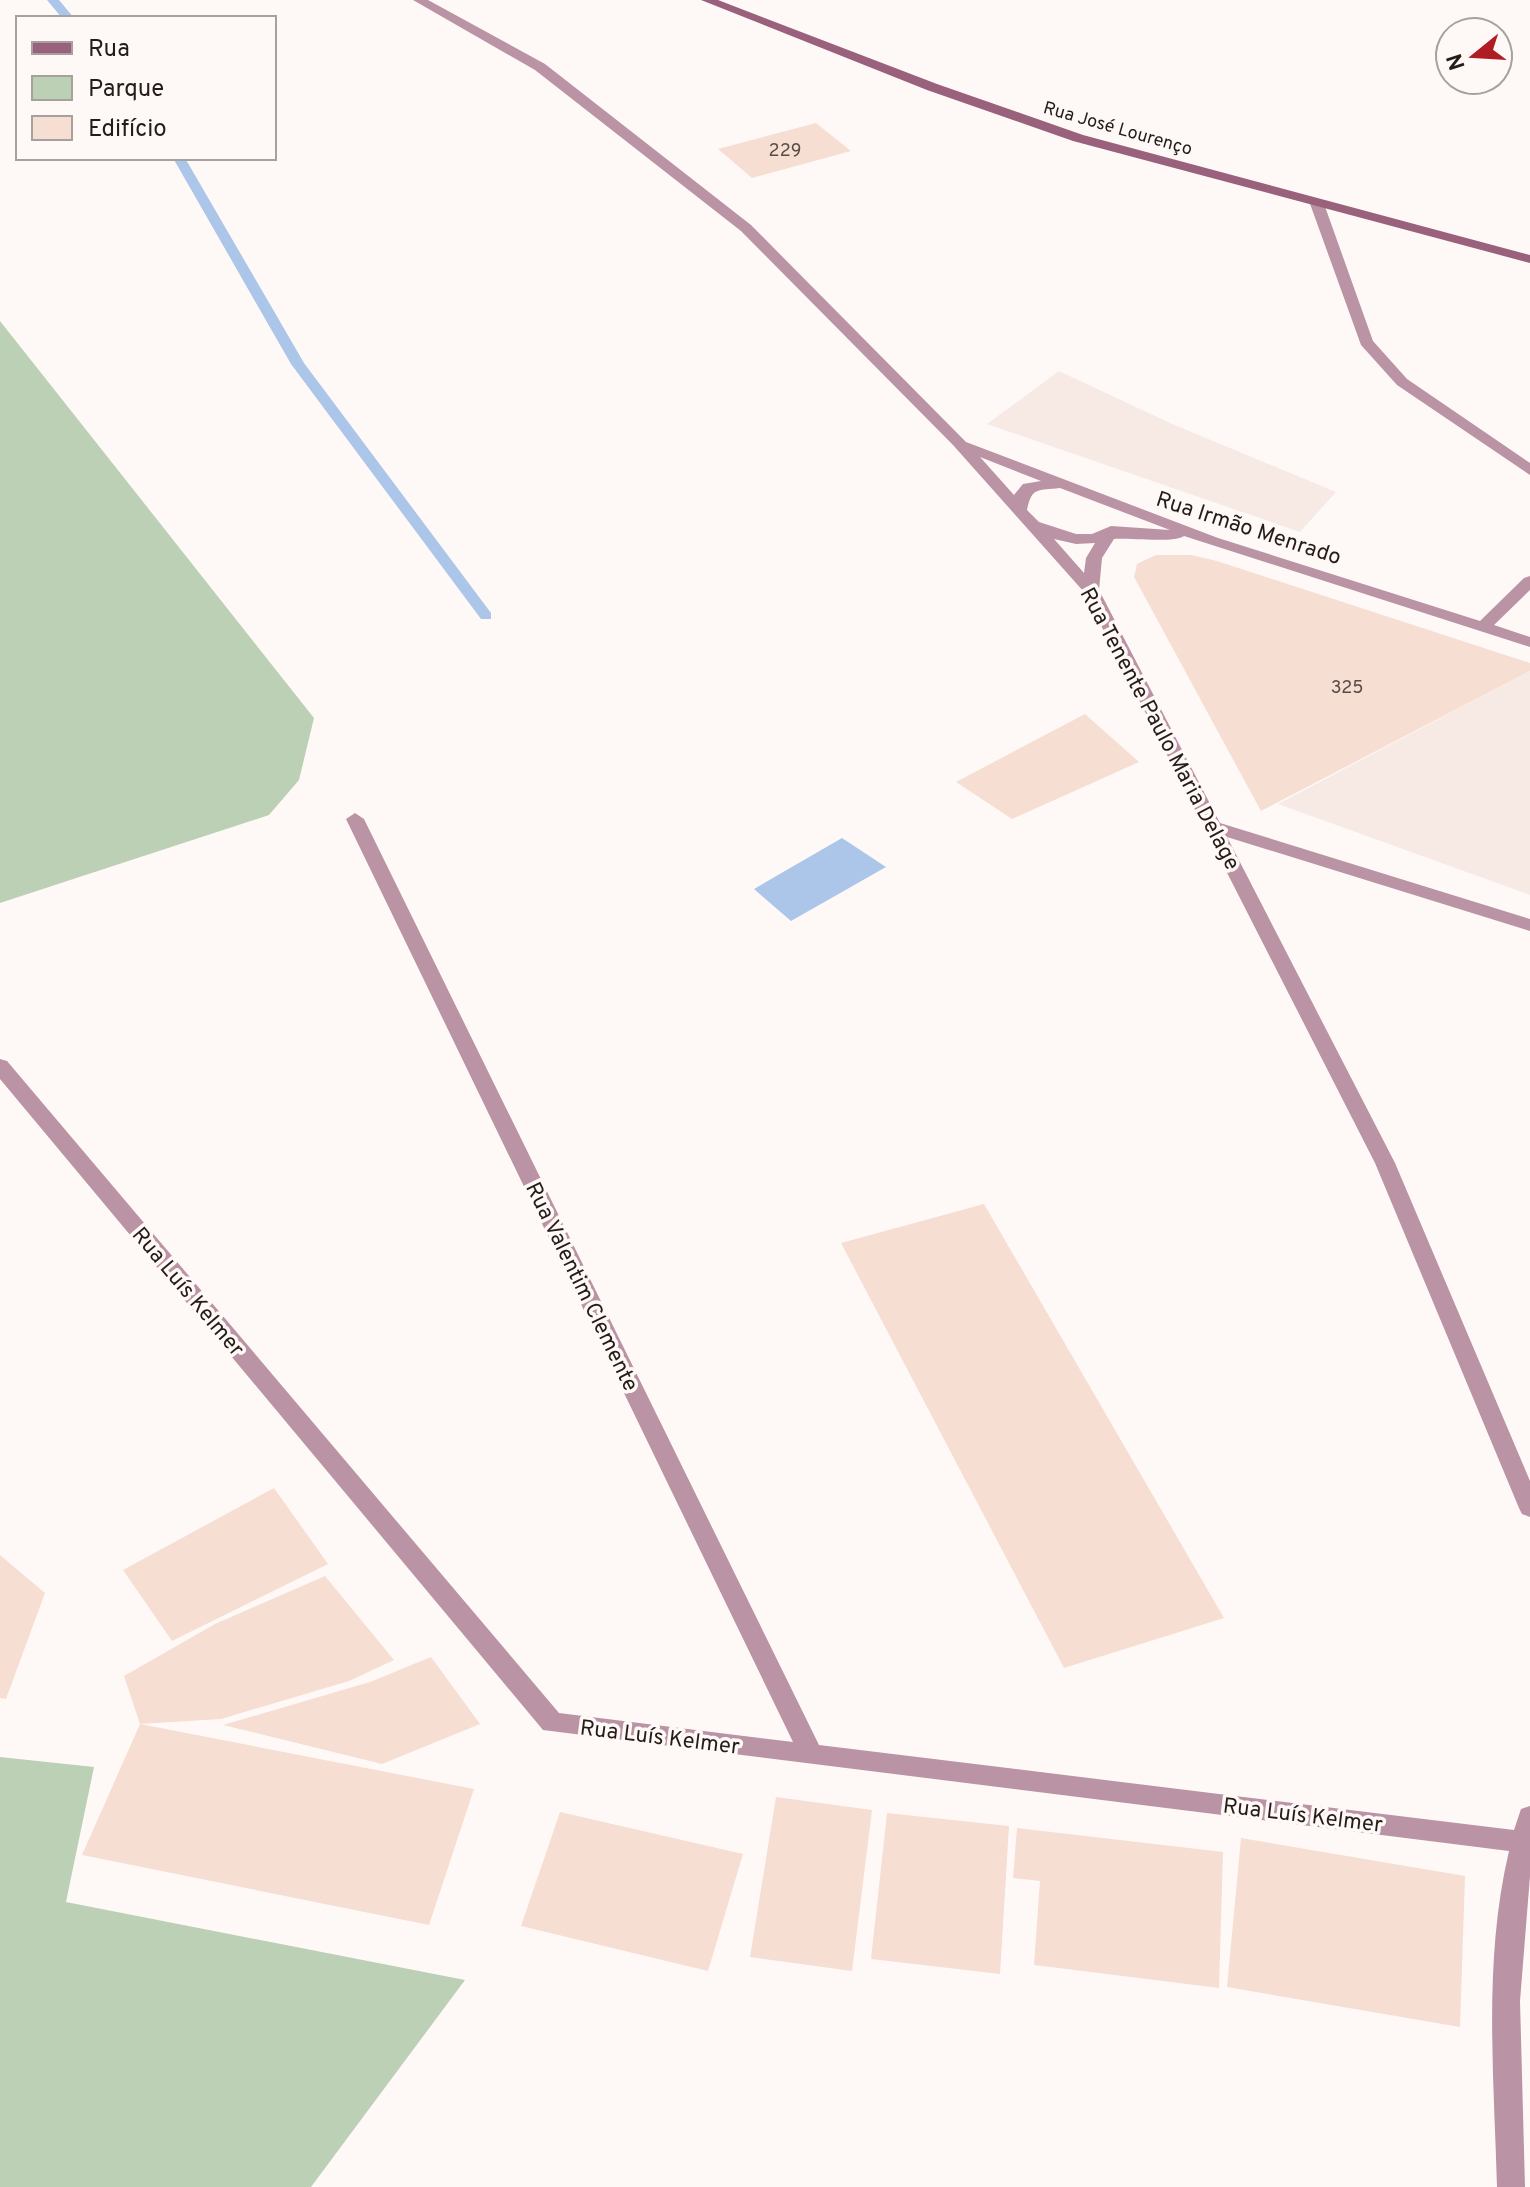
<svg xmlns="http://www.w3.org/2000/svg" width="1530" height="2187" font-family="Overpass,sans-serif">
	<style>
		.built { fill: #f7eae5 }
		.green { fill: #bcd0b6 }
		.water { fill: #acc6e9 }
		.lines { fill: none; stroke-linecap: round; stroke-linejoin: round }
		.stream { fill: #acc6e9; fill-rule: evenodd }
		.building { fill: #f6ded3 }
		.street { fill: #ba93a4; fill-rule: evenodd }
		.secondary { fill: #99617c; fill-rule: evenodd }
		.labels { text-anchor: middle; stroke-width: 7; stroke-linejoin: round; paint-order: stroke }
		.far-street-label { font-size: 18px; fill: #251c18; stroke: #fef9f7 }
		.number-label { font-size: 18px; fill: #594c47 }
		.street-label { font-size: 22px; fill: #251c18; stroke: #fef9f7 }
	</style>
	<rect width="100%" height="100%" fill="#fef9f7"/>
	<path class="built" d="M1059,371L1170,423L1336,492L1300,532L987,424Z
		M1530,671V895L1278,804L1469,703Z"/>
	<path class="green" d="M0,321L314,718L299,780L269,815L0,903Z
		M0,1757L94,1767L66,1902L465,1980L311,2187H0Z"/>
	<path class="water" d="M842,838L886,867L791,921L754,889Z"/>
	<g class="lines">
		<path class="stream" d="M47,0H59L74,18H62Z
			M173,158H185L304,363L491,613V619H481L291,364Z"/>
	</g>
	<path class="building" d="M816,123L851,151L752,178L718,149Z
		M1156,555H1191L1217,561L1530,663V671L1261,811L1134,577L1137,564Z
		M1085,714L1139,762L1012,819L956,782Z
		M984,1204L1224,1618L1064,1668L841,1243Z
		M274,1488L328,1564L172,1641L123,1570Z
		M0,1555L45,1593L6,1699L0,1698Z
		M325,1576L394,1660L349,1681L221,1719L140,1724L474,1789L429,1925L82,1855L140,1724L124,1676L215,1624Z
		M431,1657L480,1724L382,1764L223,1725L370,1682Z
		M776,1797L872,1810L852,1971L750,1957Z
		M560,1812L743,1854L708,1971L521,1926Z
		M887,1813L1009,1826L1000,1974L871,1959Z
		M1017,1828L1223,1852L1219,1988L1034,1965L1040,1881L1013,1878Z
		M1241,1838L1465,1876L1460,2027L1227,1987Z"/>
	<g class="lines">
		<path class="street" d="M413,0H428L545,64L751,225L966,442L1218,538L1480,621L1524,578L1530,576V590L1494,625L1530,637V647L1184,536C1176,543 1129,538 1114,539L1102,558L1099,590L1220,823L1530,919V931L1227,837L1395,1163L1530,1481V1517L1522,1514L1519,1508L1375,1163L1084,592L953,445L741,231L535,70ZM980,457L1041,481L1023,484L1014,495ZM1060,488L1170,530L1111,526L1092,534H1076L1039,522L1027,510C1032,486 1038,491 1060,488ZM1054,539L1076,544L1095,543L1086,558L1084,573Z
			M1311,198L1323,201L1373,341L1407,379L1530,463V475L1397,385L1361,345L1309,201Z
			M355,813L364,819L819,1745L1514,1830L1521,1809L1530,1806V1876L1520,2001L1525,2187H1497C1494,2076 1483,1960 1509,1851L543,1730L0,1079V1059L7,1061L559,1713L793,1742L346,819Z"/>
		<path class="secondary" d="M701,0H718L937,84L1083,135L1530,255V263L1073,141L927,90Z"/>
	</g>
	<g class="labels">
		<g class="far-street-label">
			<text transform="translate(1118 128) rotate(16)" y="6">Rua José Lourenço</text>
		</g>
		<g class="number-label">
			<text x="785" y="156">229</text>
			<text x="1347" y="693">325</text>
		</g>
		<g class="street-label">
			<text transform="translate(1249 527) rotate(18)" y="8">Rua Irmão Menrado</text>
			<text transform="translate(1161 728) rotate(62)" y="8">Rua Tenente Paulo Maria Delage</text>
			<text transform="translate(583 1286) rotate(64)" y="8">Rua Valentim Clemente</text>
			<text transform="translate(189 1291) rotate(50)" y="8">Rua Luís Kelmer</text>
			<text transform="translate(660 1736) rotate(7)" y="8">Rua Luís Kelmer</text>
			<text transform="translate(1303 1814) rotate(7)" y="8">Rua Luís Kelmer</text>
		</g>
	</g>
	<rect x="16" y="16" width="260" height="144" fill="#fef9f7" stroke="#a7a19e" stroke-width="2"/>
	<rect x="32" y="42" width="40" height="12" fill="#99617c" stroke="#a7a19e" stroke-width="2"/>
	<text x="88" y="56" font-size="24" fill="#251c18">Rua</text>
	<rect x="32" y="76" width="40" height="24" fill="#bcd0b6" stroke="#a7a19e" stroke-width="2"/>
	<text x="88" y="96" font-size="24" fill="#251c18">Parque</text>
	<rect x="32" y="116" width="40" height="24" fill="#f6ded3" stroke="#a7a19e" stroke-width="2"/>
	<text x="88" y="136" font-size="24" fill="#251c18">Edifício</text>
	<g transform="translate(1474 56) rotate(252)"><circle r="38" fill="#fef9f7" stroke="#a7a19e" stroke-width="2"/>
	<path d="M0-6L14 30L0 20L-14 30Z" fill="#af1c24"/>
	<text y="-12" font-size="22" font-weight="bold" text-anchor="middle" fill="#251c18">N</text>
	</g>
</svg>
